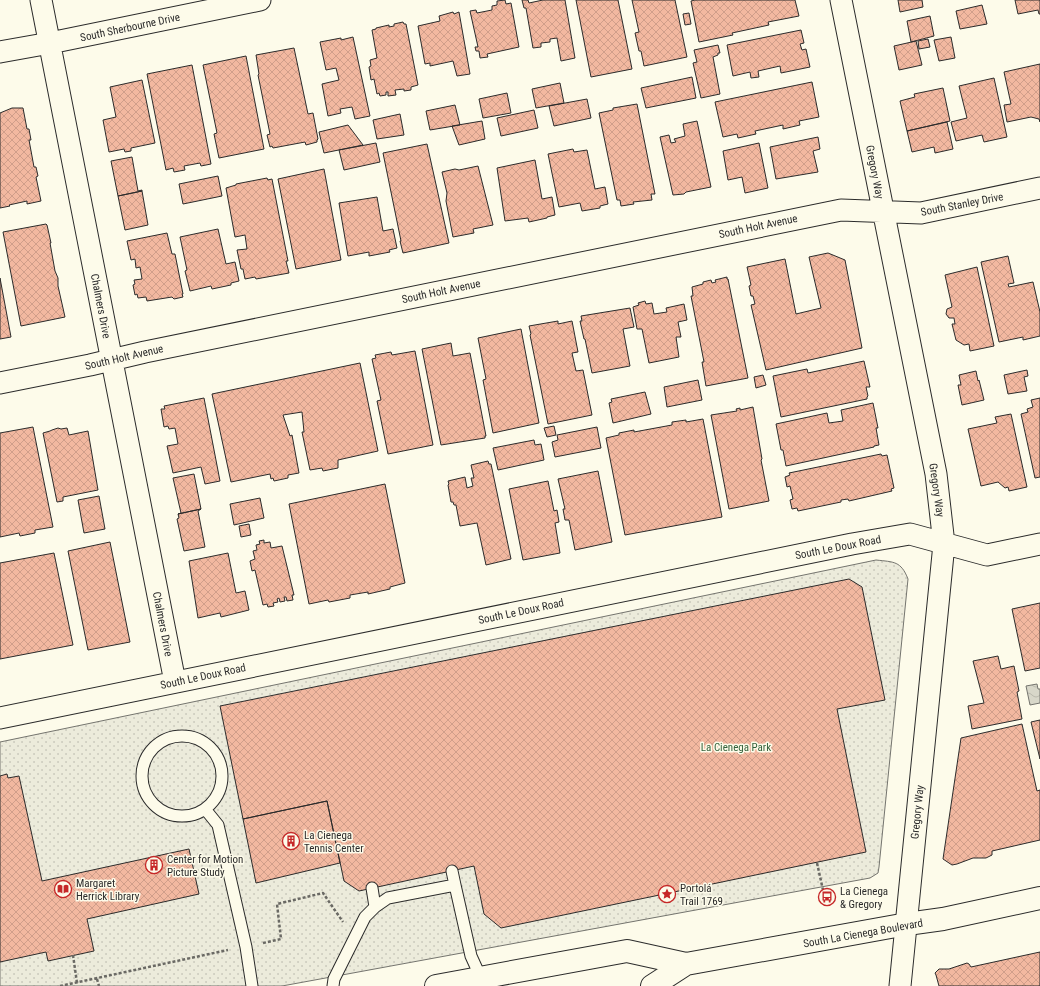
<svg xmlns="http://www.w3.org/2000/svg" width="1040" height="986" font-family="'Roboto Condensed',sans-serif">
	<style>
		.park { fill: url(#park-dots); stroke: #74746e }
		.water { fill: url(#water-waves); stroke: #74746e }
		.building { fill: url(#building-cross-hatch); stroke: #2b2b2b }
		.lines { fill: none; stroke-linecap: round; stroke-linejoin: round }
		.service-casing { stroke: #2b2b2b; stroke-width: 13 }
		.minor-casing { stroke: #2b2b2b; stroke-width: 23 }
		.primary-casing { stroke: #2b2b2b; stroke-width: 24 }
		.path { stroke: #6a6964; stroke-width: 2.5; stroke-dasharray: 3 2; stroke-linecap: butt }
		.service { stroke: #fdfbea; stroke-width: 11 }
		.minor { stroke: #fdfbea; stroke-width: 21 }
		.primary { stroke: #fdfbea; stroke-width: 22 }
		.labels { text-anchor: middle; stroke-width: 3; stroke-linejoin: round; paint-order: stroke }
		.street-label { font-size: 11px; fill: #2b2b2b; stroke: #fdfbea }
		.park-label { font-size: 11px; fill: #34623c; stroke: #fdfbea }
		.poi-label { font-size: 11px; fill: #2b2b2b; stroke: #fdfbea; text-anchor: start }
	</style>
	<defs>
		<pattern id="park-dots" width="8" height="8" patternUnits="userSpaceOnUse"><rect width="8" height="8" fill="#ecebdb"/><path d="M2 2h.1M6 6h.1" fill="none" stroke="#cbcabc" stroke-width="1.8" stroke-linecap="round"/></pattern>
		<pattern id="water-waves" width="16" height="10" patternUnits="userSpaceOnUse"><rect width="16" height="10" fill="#d8d7c9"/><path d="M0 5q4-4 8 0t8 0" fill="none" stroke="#bab9ad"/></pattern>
		<pattern id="building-cross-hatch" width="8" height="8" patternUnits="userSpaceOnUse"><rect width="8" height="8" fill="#f2b8a0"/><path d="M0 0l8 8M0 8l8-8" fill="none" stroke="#d09e8a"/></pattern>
	</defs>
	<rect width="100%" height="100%" fill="#fdfbea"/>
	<path class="park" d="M876,560C894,562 901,561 908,579L879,867L878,873L870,878L282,986H0V742Z"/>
	<path class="water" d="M1037,684L1038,689H1040V703L1030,705L1026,686Z"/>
	<path class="building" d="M505,0L506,4L511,3L519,47L487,54L488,57L480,58L479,51H476L475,47H478L470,11L476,10L477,13L492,10V6L497,5V1Z
		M522,0H528L529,3L543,0H565L575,58L561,61L557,38L550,39V42L541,43V47L533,48L526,8H524Z
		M576,0H618L632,69L591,77Z
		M632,0H675L687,57L644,66L641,51H639L635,33L639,32Z
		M695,0H795L799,16L768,22L769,25L732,33L733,35L699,42L691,1Z
		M898,0H922L923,7L900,12Z
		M1015,0H1040V14H1039L1038,10L1018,14Z
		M982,5L987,24L960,29L956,11Z
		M453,12L454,14L459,12L470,74L457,76L453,61L430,66V63L425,64L418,26L440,21L439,16Z
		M689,13L691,24L685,25L683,14Z
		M930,16L934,36L911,42L907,21Z
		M403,22L404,24H406L418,85L411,87V90L404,91V89L395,90L396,95L388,96V92H386V95L380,96L379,93L377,94L374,79L371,80L369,67L371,66L370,60L377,58L372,30L376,29V28L389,25V27L394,26V24Z
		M801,30L804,43L800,44L802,50L806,49L810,67L781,73L780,66L758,71L759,77L751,78L750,72L733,76L727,45Z
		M353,37L370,116L355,119L352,107L340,109L341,113L328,116L322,84L339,80L336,68L326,70L320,42L341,38V40Z
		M951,37L955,58L939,61L934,40Z
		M928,39L930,47L919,49L918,41Z
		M916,41L922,65L899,70L894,46Z
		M718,45L720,53H718V55L713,57L720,94L701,98L693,63L697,62L694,50Z
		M294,48L308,114L313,113L318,139L317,140V142L306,145L305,142L273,148L272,146L270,147L267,135L270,134L258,75L259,74L256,55Z
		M246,56L264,149L219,158L214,134L217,133L203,65Z
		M1040,64V122L1039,119L1031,117L1007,122L1004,105L1011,104L1004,72Z
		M192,65L211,164L201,166L200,163L184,166L185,170L174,172L173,168L166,170L147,74Z
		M692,77L696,98L646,108L641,88Z
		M994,78L1007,137L984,142L982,135L956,141L951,122L967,118L959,86Z
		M142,80L155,143L131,148V151L125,152L124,149L109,152L103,120L116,117L110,87Z
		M812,82L819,117L799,121L800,125L783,129V125L755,131L756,134L738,138L737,134L723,137L715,102Z
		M560,83L564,103L536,108L532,89Z
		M943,88L950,121L907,131L900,101L915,97L914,94Z
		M507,93L511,113L483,118L479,99Z
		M587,99L591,118L554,126L549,106Z
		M637,104L655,194H651L652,200L633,202L634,204L621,206L620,200H617L599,113L613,110V108Z
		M455,105L460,125L430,130L426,111Z
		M12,108H23L27,129H29L31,140H29L34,167H36L38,176L36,177L41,201L27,204V201L9,205L10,206L0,208V113Z
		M534,110L538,128L501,136L497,118Z
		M400,114L404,135L377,139L373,120Z
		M482,121L485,139L459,145L452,126Z
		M697,121L711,187L686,192L684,194L673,195L660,137L669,135L671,143L676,142L674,139L685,136L683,124Z
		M947,122L953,149L935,153L934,147L912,152L907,131Z
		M348,125L363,145L324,153L319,132Z
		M818,137L820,149L813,151L818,172L776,179L770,147Z
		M376,143L380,162L344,170L339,150Z
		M759,143L768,188L745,193L742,177L728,180L723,151Z
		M427,144L449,243L403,253L400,241H401L383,153Z
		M573,149L574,152L587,150L595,189L605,187L608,204L600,206V208L582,211L580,203L559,207L548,154Z
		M132,157L138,191L142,190V191L118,196L111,161Z
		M535,160L542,199L552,197L555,215L547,217V218L529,222L528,218L505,221L497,168Z
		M478,166L493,225L473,229L474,233L453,237L446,201L447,193L442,172L455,169L459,170Z
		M324,169L341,260L296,269L278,179Z
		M218,176L222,196L183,204L179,184Z
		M267,178L268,180L272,179L288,261H286L289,273L256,279L255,277L245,279L243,269H241L237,250L247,249L245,235L235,237L226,188L236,185V184Z
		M142,191L148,225L125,230L118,196Z
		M377,197L383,231L393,229L397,248L389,250L390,252L369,256V252L348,256L339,203Z
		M46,224L47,225L51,243H50L55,271L58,278V286L65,317L21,326L3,232Z
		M218,229L226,264L235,262L239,281L231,283V285L212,289L211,286L190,291L185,271L187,270L180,237Z
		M167,233L172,254H175L183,294H182L183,297L174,299L172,297L147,301L146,297L138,298L137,294L135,295L133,285L135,284L134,280L142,279L140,267L136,268L135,259L131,260L127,241Z
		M828,253L845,260L862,348L766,370L751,305L755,304L753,296H751L749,286L751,285L747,267L785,259L796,314L821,308L809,257Z
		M1008,256L1014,283L1008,284L1009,287L1033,282L1040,312V336L1023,340V337L999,342L981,262Z
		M977,267L994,346L970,351L969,344L964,345L956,340L952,324H955L954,318H949L946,314L947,309L952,307L945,275Z
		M727,277V279H728L748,378L706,386L702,362H704L691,296H693L692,287L703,284V282L711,280L712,283L716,282L715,280Z
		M0,278L11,337L0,339Z
		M645,301L646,304L652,303L654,314L667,312L666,308L684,304L687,320L678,322L681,337H676L679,357L649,363L642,329H637L633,307L639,305L638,303Z
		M630,308L634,327L623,329L630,366L592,373L585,339H584L580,321H582L581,316Z
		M558,321V324L572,321L578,352L572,353L576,371L583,370L592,415L548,424L530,335L531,334L529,326Z
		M521,329L539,423L493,433L483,380L486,379L478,338Z
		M451,343L453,356L470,353L486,436H485V438L441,445L422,349Z
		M415,351L433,445L388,454L377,401L381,400L372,359L376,358L375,355L391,352L392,355Z
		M864,361L870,387H866L868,396L867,397V399L781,417L773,376L807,369L808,373Z
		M360,363L378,451L338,460V468L323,471L322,468L310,470L302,432H304L302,412L283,415L290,436L292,435L299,473L288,475V478L274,481L273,478L271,479L270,474L231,482L212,394Z
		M1027,370L1028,376L1024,377L1027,391L1008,394L1004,375Z
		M976,371L978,381L979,380L984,400L962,405L958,385H961L959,375Z
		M763,375L766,385L756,388L754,377Z
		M698,380L702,400L667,407L664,387Z
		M645,392L651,414L613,423L609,403L612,402L611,399Z
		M204,398L220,481L205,484L201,467L173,473L167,446L178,444L175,428L169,429L168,426L164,427L161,409H165L164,406Z
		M1040,398V477L1035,478L1021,414L1028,412L1027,409L1033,407L1031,400Z
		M873,403L878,428H876L879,445L874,446V447L786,466L783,450H781L776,424L827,413L829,423L843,421L841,410Z
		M753,407L762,459L761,460L769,501L729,509L711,415L737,411L736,409L740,408V410Z
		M1011,414L1027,487L1009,491L1008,487L1005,488L998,482L981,486L968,429L997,423L995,417Z
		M703,419L722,517L625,535L606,438L619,435V433L634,430V432L672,425V422L686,420V422Z
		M554,426L556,435L547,437L544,428Z
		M33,427L53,527L35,530V533L20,536L19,533L0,537V433Z
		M597,427L601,448L555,457L552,442L558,440L557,435Z
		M58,428L61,429L67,428L69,435L88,431L98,490L63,497V501L57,502L43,433L50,431L52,430Z
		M534,440L535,445L541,444L544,460L498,470L493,448Z
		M881,454L882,456L887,455L894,488L891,489L892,491L849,501L848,499L841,500V502L798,511L797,508L792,509L790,500L793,499L790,486L787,487L785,477L790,475L789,473Z
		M488,461L489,464H491L511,559L486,565L477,523L460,526L456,505H454L453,502H451L448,485L449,484L448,481L465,477L467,488L473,486L471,478H474L471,465Z
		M598,471L612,542L575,550L569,520H565L563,509H565L558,479Z
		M194,474L201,509L178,514L181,513L173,478Z
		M548,481L554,511L557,510L559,522L555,523L560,553L523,560L509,489Z
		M385,484L405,583L390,587V589L368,594V592L350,595V598L329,602L328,600L309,604L289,504Z
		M99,496L105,529L84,533L78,500Z
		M260,498L264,518L234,525L230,504Z
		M201,509L198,511L205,547L184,551L177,519L179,518L178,514Z
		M249,524L251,535L241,537L239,526Z
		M264,540V543L270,542L271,548L282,546L294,595H292L293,600L287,601L286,597H284L285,601L280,602L279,598L277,599L278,602L273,603L274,606L268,607L267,604L263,605L255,570L252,571L250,561L255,559L253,551L257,550L256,545L260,544L259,541Z
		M110,542L130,642L88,650L68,551Z
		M54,553L73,645L0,659V563Z
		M228,553L236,593L245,591L249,610L221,617L220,613L198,618L189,561Z
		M849,579L862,587L885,700L837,709L866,852L501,928L484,914L474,866L359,891L344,881L327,801L243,819L220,706Z
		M1040,603V668L1025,671L1012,609Z
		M998,656L1001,669L1014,666L1019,691L1017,692L1022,719L972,729L968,706L984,703L973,661Z
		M1040,720V759L1031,722Z
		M1022,724L1037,791L1040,790V840L992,851V855L986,858H973L957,864L952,865L943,859L961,738Z
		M7,774L8,778L19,776L42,881L189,849L199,894L87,919L94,951L48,961L46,952L0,962V776Z
		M327,801L340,863L256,883L243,819Z
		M1040,952V986H939L936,975L935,973L939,969H949L967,963L969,964L971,967Z"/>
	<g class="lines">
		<g class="service-casing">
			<path id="service" d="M142 776a40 40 0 1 1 80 0a40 40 0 1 1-80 0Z
				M205,809L218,825L246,947L252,986
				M452,871L455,885
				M372,888L375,907
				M333,986L334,979L365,917L375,907L388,898L455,885L471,956L481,978"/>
		</g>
		<g class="minor-casing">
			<path id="minor" d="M41,0L175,682
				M841,0L936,474L944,544L900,986
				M0,52L50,43L260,0
				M0,383L90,365L145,352L841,210L921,213L1040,188
				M0,718L852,544L910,534L987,555L1040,544"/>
		</g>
		<g class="primary-casing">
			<path id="primary" d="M436,986L627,951L686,964
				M652,986L686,964L907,924L943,919L1040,898"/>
		</g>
		<path class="path" d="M817,863L823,890
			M263,943L281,939L277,904L323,893L343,922
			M73,955L77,983
			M97,979L99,986
			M60,986L228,950"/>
		<use href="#service" class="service"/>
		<use href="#minor" class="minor"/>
		<use href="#primary" class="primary"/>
	</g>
	<defs>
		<g id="building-ring" transform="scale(0.9)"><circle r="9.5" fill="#fdfbea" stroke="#c62828" stroke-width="1.5"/><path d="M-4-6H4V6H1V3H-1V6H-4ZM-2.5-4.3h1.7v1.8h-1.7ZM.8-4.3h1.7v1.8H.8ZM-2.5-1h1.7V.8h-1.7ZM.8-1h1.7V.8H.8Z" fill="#c62828"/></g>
		<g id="library-ring" transform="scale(0.9)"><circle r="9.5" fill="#fdfbea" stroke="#c62828" stroke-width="1.5"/><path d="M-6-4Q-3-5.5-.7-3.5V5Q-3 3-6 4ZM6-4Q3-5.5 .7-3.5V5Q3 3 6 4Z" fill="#c62828"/></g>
		<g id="sight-ring" transform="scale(0.9)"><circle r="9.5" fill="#fdfbea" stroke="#c62828" stroke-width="1.5"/><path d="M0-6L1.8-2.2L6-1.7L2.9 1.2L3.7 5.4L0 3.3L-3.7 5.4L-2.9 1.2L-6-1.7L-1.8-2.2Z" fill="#c62828"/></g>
		<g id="bus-ring" transform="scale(0.9)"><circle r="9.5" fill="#fdfbea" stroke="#c62828" stroke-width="1.5"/><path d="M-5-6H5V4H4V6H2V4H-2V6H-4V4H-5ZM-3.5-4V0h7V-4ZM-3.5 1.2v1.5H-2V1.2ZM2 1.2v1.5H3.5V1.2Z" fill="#c62828"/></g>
	</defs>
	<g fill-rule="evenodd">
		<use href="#building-ring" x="291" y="841"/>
		<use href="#building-ring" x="154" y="865"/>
		<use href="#library-ring" x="63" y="889"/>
		<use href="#sight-ring" x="667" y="894"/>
		<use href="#bus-ring" x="827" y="897"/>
	</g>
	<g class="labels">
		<g class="street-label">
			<text transform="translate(130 27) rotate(-12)" y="4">South Sherbourne Drive</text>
			<text transform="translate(875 172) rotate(79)" y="4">Gregory Way</text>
			<text transform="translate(962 204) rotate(-11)" y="4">South Stanley Drive</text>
			<text transform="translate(758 226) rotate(-12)" y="4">South Holt Avenue</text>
			<text transform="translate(441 291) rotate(-12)" y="4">South Holt Avenue</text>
			<text transform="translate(101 306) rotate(79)" y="4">Chalmers Drive</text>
			<text transform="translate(124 357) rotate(-13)" y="4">South Holt Avenue</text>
			<text transform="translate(937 490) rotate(82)" y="4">Gregory Way</text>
			<text transform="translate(838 547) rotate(-11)" y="4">South Le Doux Road</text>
			<text transform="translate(521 611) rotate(-12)" y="4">South Le Doux Road</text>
			<text transform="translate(163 624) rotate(79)" y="4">Chalmers Drive</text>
			<text transform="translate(203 676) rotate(-12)" y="4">South Le Doux Road</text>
			<text transform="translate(917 812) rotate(-84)" y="4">Gregory Way</text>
			<text transform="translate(863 933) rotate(-10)" y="4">South La Cienega Boulevard</text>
		</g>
		<g class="park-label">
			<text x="736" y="751">La Cienega Park</text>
		</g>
		<g class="poi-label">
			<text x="304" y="839">La Cienega<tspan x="304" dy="13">Tennis Center</tspan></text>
			<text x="167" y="863">Center for Motion<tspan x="167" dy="13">Picture Study</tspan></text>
			<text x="76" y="887">Margaret<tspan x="76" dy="13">Herrick Library</tspan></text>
			<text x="680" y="892">Portolá<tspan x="680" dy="13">Trail 1769</tspan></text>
			<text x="840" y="895">La Cienega<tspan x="840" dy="13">&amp; Gregory</tspan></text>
		</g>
	</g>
</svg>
